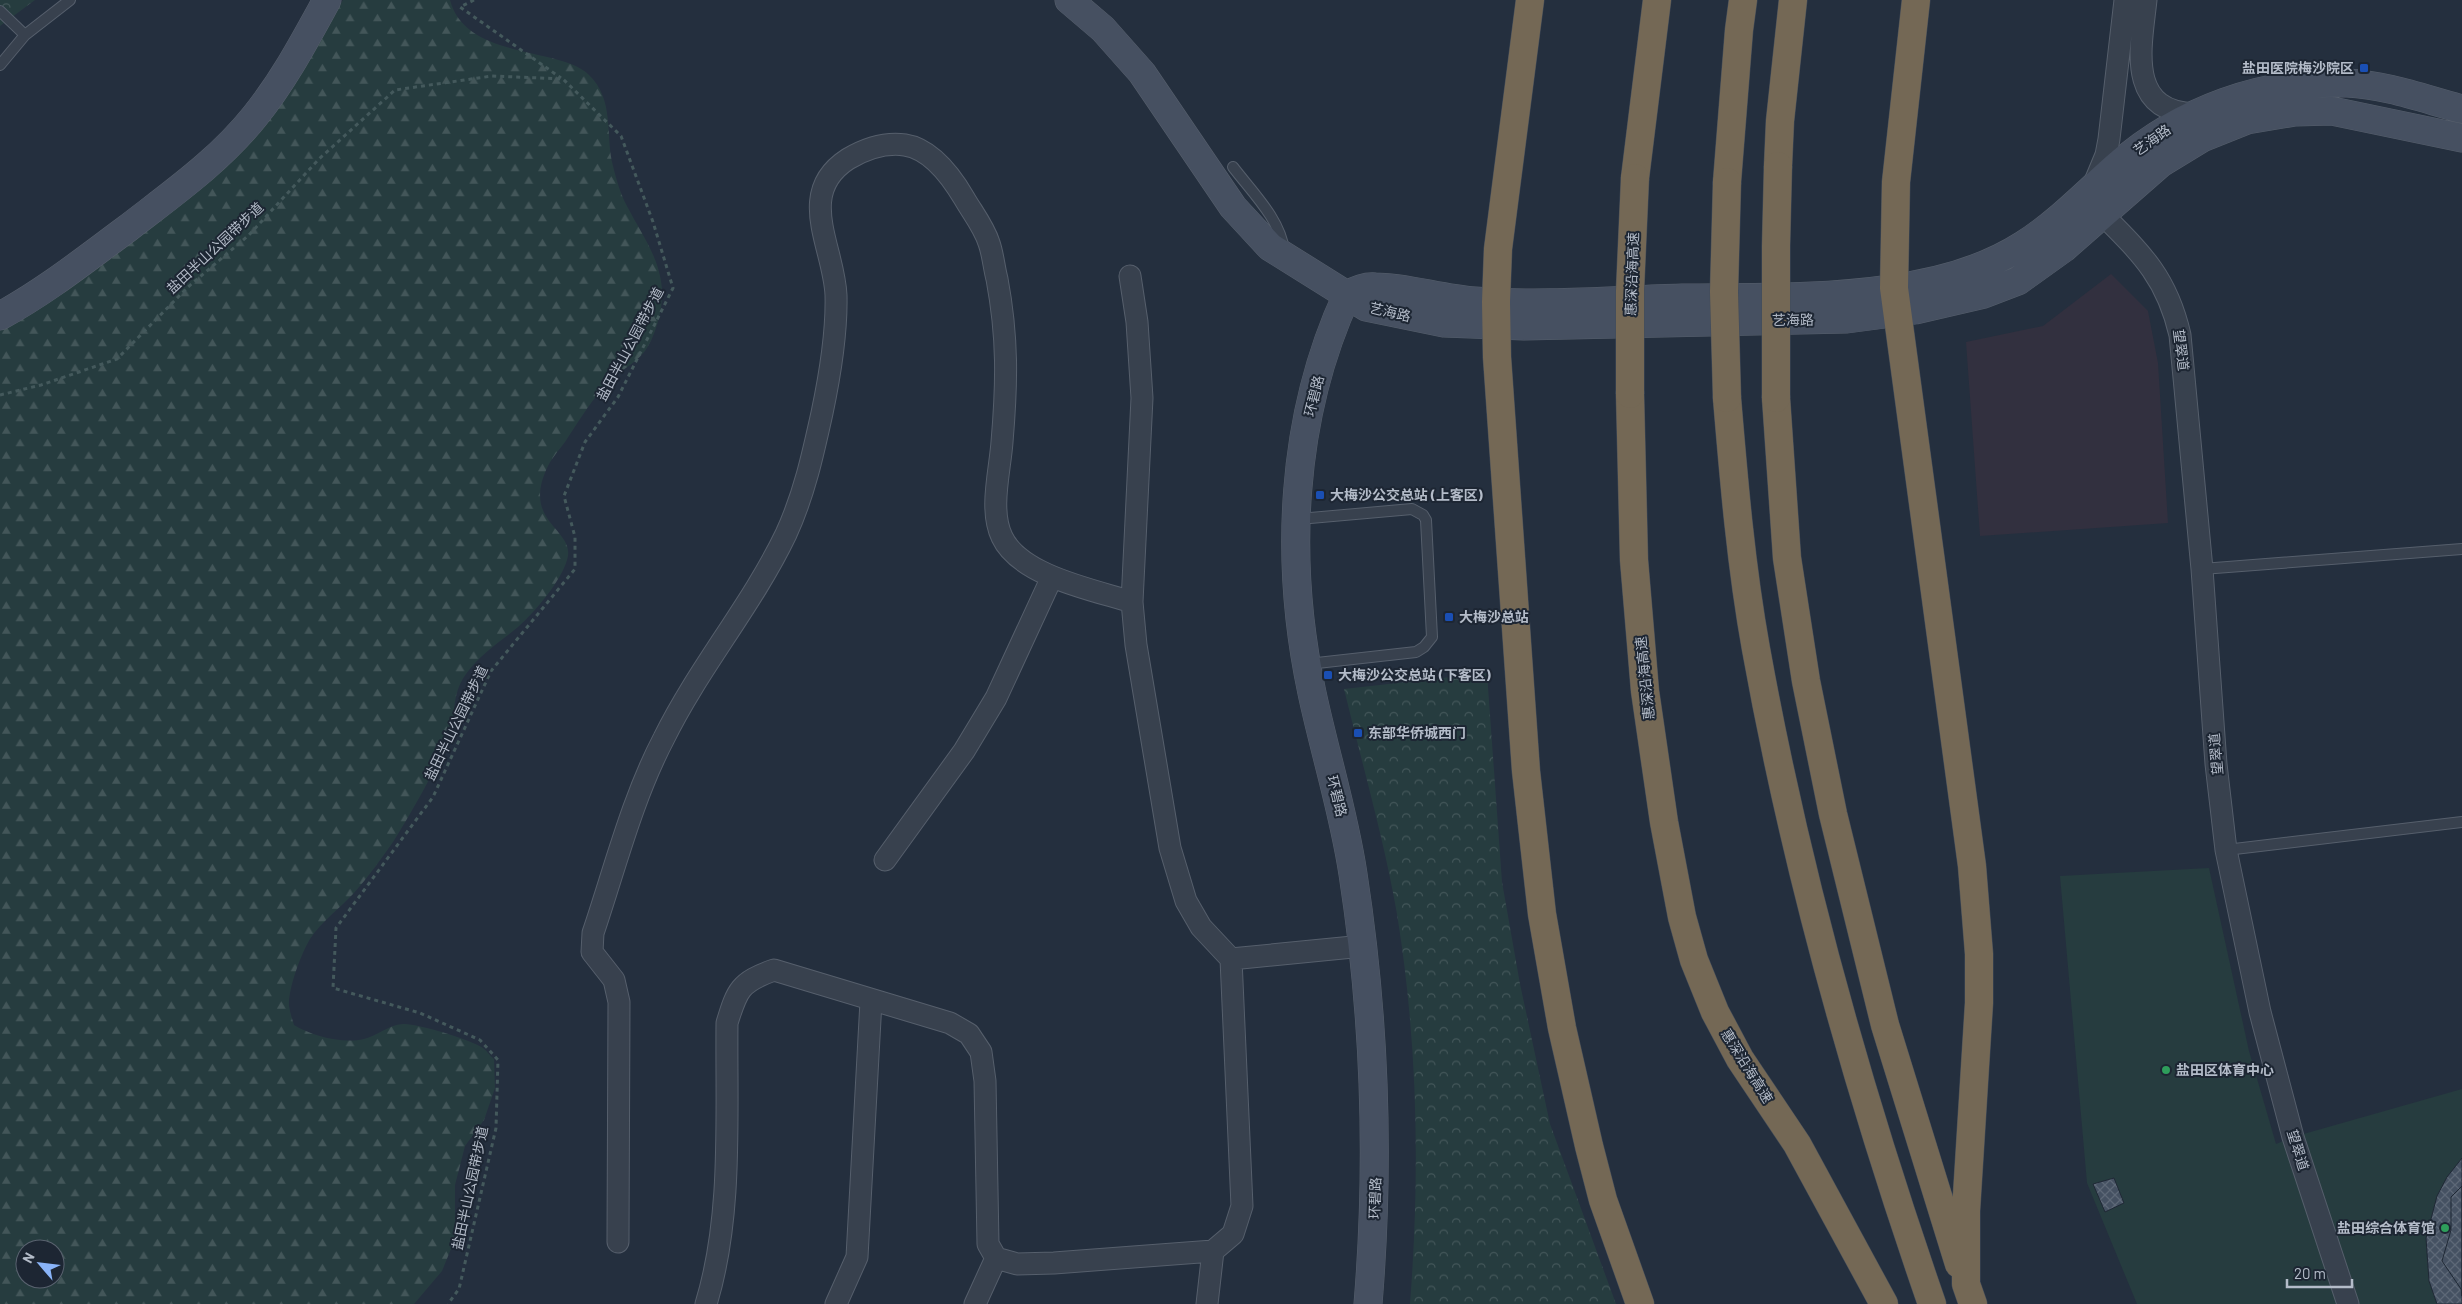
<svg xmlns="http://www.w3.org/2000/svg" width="2462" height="1304" font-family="Barlow,'Noto Sans SC',sans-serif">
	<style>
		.medical { fill: #32303f }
		.grass { fill: #263c3f }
		.forest { fill: url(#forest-firs); fill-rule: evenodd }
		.park { fill: url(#park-crowns) }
		.building { fill: url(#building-cross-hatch); stroke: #1f2835 }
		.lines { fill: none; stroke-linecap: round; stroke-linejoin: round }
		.lane-casing { stroke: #565f6c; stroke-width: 12 }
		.street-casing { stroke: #565f6c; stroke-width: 23 }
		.secondary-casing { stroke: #565f6c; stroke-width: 29 }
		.highway-casing { stroke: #434c59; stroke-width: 29 }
		.path { stroke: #44595c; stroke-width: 3; stroke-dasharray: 4 4; stroke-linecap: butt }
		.lane { stroke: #38414e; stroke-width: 10 }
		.street { stroke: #38414e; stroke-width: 21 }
		.secondary { stroke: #465061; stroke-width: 28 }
		.highway { stroke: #746855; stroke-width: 28 }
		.highway-bridge-casing { stroke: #434c59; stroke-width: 29; stroke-linecap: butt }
		.highway-bridge { stroke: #746855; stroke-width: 28 }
		.transit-dot { fill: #1a4fb4; stroke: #1d2633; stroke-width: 2 }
		.leisure-dot { fill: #2e9e5b; stroke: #1d2633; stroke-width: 2 }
		.labels { text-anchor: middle; stroke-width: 4; stroke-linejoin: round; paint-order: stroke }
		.poi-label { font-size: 14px; font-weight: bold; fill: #b4bcc9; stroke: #1d2633; text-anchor: start }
		.street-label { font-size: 14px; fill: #b4bcc9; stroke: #1d2633 }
	</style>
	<defs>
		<pattern id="forest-firs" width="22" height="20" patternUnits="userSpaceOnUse" patternTransform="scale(1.25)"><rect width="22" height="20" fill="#263c3f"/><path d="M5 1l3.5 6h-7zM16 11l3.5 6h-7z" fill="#435659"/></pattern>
		<pattern id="park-crowns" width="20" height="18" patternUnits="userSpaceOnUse" patternTransform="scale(1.25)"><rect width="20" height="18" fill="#263c3f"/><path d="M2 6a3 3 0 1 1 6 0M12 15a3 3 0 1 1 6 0" fill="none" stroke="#435659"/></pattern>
		<pattern id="building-cross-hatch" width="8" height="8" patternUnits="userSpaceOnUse" patternTransform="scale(1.25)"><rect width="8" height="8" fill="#455162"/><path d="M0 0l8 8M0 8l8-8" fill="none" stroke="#5d6877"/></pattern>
	</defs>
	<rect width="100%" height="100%" fill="#242f3e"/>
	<path class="medical" d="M2111,274L2148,311L2158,363L2168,523L1980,536L1966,342L2043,326Z"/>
	<path class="grass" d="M2209,868L2249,1051L2276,1144L2293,1137L2462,1089V1304H2137L2087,1183L2060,876Z"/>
	<path class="forest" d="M343,0H450C461,44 517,49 555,59C566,62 580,66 589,75C615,100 605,135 613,166C616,179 621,196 628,208C642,235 660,258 662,290C663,309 656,335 645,351C636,363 621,370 611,380C592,398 579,421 565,442C559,450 551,459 547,468C521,524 577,529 567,560C561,581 535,612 518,627C500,642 480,654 466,674C450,696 457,716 448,740C433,775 413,810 393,842C381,859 368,877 354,893C340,908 321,922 310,939C301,954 288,989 289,1006C290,1012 292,1019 294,1025C312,1036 342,1044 364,1039C377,1036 388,1025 403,1024C416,1023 472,1040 483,1048C487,1051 490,1056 494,1059L495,1088L484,1120L465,1146L455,1185V1239L442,1271L414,1304H0V327L11,322L304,62ZM25,1249H55V1279H25Z"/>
	<path class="park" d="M0,0H35L0,26Z
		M1487,673L1502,882L1520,984L1550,1124L1616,1304H1410C1420,1174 1418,1043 1397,914C1384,839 1362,764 1344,689Z"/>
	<path class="building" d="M2462,1158V1304H2437L2429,1281L2426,1238L2437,1196L2447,1177Z
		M2114,1178L2124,1203L2105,1212L2093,1184Z
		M2462,1186V1296L2461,1289L2442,1261L2451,1230V1197Z"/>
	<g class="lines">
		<g class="lane-casing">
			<path id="lane" d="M0,11L25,35
				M0,65L25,35L70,0
				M1233,167C1252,192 1281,220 1284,251
				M1299,519L1412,509L1423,515L1426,520L1432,637L1424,647L1416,652L1308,664
				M2202,569L2462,549
				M2226,850L2462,822"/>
		</g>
		<g class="street-casing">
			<path id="street" d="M2146,0C2141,47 2126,111 2194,114
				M2094,184L2106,155L2109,139L2125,0
				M2102,214C2142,254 2167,278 2180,335L2202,569L2216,764L2226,850L2260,1012L2293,1137L2348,1304
				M1130,276L1137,322L1142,398L1132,602L1136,645L1170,848L1186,901L1201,927L1231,959
				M885,860L964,751L996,698L1052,577
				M618,1242L619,1002L614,980L592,952L593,933C615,868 632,799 664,738C699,667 752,605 786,534C804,495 813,454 822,413C830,375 837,334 836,295C834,247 795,193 848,159C865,149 884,142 905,145C931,149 951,176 964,198C972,212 984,227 989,243C993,254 994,268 997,279C1008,338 1007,383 1002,442C1000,471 989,510 1002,537C1020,576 1094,590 1132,602
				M706,1304C733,1216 726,1115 727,1023C737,990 740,982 774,970L950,1023L969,1034L981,1052L985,1081L988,1244L996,1258L1017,1264L1054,1263L1213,1251L1233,1234L1242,1206L1231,959L1363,946
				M836,1304L857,1257L871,1001
				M975,1304L996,1258
				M1207,1304L1213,1251"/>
		</g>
		<g class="secondary-casing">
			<path id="secondary" d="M1069,0L1103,29L1142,73L1233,207L1270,247L1366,307L1444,323L1524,326L1847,319L1915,310L1984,294L2018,281L2064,248L2161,163L2202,138L2247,120L2295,112L2332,111L2462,138
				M1347,295C1356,290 1365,286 1375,287C1407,287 1442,299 1475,301C1543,306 1613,300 1682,298C1751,297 1821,299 1889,289C1934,283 1984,270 2023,245C2058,223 2087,192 2118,165C2181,110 2263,80 2347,83C2387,85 2424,99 2462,109
				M1347,295C1290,418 1284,562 1312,693C1325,754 1344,813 1353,874C1375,1017 1380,1159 1368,1304
				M0,316C46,291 86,259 128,228C173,193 219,161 255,116C284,80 305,40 327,0"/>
		</g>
		<g class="highway-casing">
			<path id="highway" d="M1530,0L1498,249L1496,302L1497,357L1526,771L1542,914L1562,1028L1589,1146L1603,1200L1640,1304
				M1916,0L1896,182L1894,288L1972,866L1979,954V1003L1966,1211V1284L1973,1304
				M1778,166L1780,121L1793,0
				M1635,178L1657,0
				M1727,182L1739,30L1743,0
				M1630,394L1634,560L1645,691L1664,822L1682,917L1694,960L1715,1012L1740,1059L1797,1144L1884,1304
				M1727,398C1734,482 1741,566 1756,649C1796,871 1858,1091 1932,1304
				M1776,398L1787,558L1806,681L1833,814L1885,1025L1959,1264"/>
		</g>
		<path class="path" d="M474,0L460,7L561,78
			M0,395L41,385L117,359L188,287L249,235L319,159L395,90L492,76L563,79L621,136L653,222L673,288L618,397L585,442L564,496L575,537V569L491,671L433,797L336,928L333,988L420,1013L480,1040L498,1060L496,1128L459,1289L448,1304"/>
		<use href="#lane" class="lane"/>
		<use href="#street" class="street"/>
		<use href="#secondary" class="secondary"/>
		<use href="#highway" class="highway"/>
		<g class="highway-bridge-casing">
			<path id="highway-bridge" d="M1727,182L1724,292L1727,398
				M1630,394V291L1635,178
				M1776,398V246L1778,166"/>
		</g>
		<use href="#highway-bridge" class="highway-bridge"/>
	</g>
	<g class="transit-dot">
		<rect x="2359" y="63" width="10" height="10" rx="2.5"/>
		<rect x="1315" y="490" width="10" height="10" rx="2.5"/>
		<rect x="1444" y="612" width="10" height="10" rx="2.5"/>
		<rect x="1323" y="670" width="10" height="10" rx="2.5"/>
		<rect x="1353" y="728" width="10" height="10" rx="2.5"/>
	</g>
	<g class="leisure-dot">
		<circle cx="2166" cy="1070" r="5"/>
		<circle cx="2445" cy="1228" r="5"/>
	</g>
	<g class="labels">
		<g class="poi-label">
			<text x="2354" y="73" text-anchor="end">盐田医院梅沙院区</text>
			<text x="1330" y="500">大梅沙公交总站 (上客区)</text>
			<text x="1459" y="622">大梅沙总站</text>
			<text x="1338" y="680">大梅沙公交总站 (下客区)</text>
			<text x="1368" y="738">东部华侨城西门</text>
			<text x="2176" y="1075">盐田区体育中心</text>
			<text x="2435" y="1233" text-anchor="end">盐田综合体育馆</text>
		</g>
		<g class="street-label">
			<text transform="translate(2152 140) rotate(-35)" y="5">艺海路</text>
			<text transform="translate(215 248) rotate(-43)" y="5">盐田半山公园带步道</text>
			<text transform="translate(1632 274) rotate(-88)" y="5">惠深沿海高速</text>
			<text transform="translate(1390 312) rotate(13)" y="5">艺海路</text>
			<text transform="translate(1793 320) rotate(-1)" y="5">艺海路</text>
			<text transform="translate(630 344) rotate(-62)" y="5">盐田半山公园带步道</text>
			<text transform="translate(2181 350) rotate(83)" y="5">望翠道</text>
			<text transform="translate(1314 396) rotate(-76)" y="5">环碧路</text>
			<text transform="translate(1645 678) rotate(-96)" y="5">惠深沿海高速</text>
			<text transform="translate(456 723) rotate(-64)" y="5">盐田半山公园带步道</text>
			<text transform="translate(2216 754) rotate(-95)" y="5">望翠道</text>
			<text transform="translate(1337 796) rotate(76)" y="5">环碧路</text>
			<text transform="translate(1747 1066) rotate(58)" y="5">惠深沿海高速</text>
			<text transform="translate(2298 1150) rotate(73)" y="5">望翠道</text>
			<text transform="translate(470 1188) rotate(-78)" y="5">盐田半山公园带步道</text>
			<text transform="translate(1375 1198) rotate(-88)" y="5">环碧路</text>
		</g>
	</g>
	<g transform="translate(40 1264) rotate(298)"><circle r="24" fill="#1d2633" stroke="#59626f"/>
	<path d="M0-4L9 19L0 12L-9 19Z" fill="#8ab4f8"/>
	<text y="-8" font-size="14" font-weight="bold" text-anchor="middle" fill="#b4bcc9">N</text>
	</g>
	<path d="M2287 1279v8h65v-8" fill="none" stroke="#b4bcc9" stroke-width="2.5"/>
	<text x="2294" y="1279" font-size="15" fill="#b4bcc9" stroke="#1d2633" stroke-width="4" paint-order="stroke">20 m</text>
</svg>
